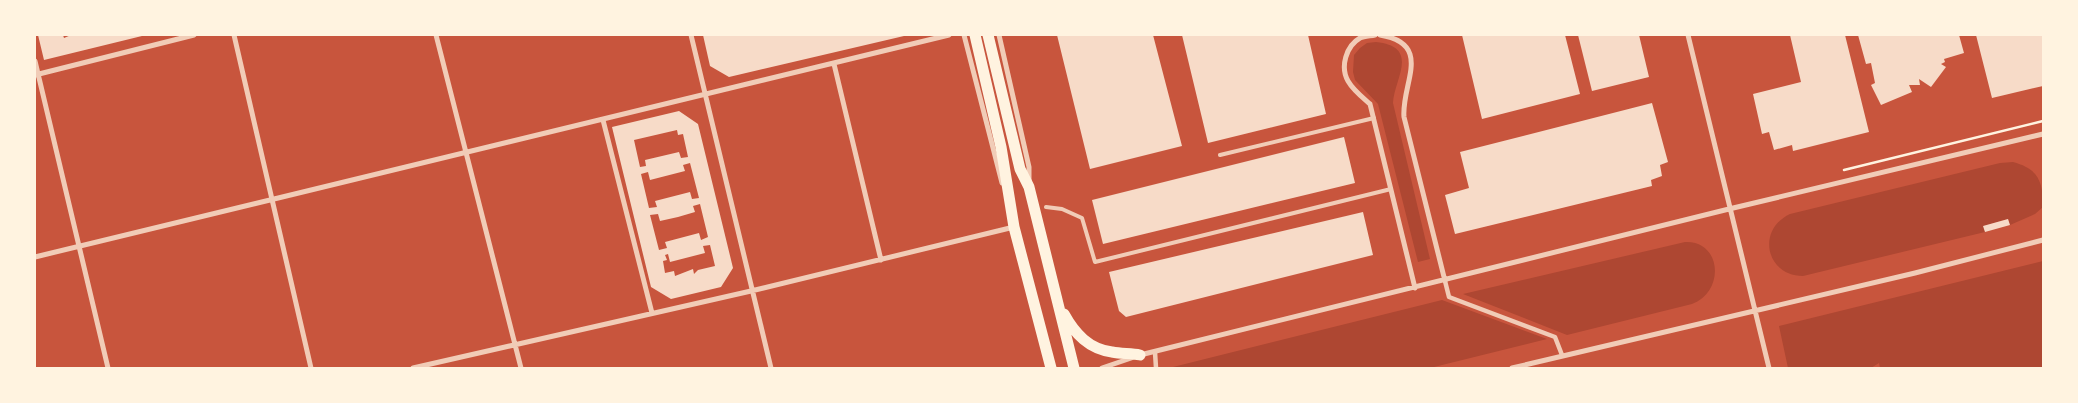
<svg xmlns="http://www.w3.org/2000/svg" width="2078" height="403" font-family="Raleway,sans-serif">
	<style>
		.green { fill: #ae4732 }
		.building { fill: #f7dbc8; fill-rule: evenodd }
		.lines { fill: none; stroke-linecap: round; stroke-linejoin: round }
		.path { stroke: #fff3e0; stroke-width: 2.5 }
		.service { stroke: #f1ccb7; stroke-width: 4 }
		.pedestrian { stroke: #f1ccb7; stroke-width: 4.5 }
		.minor { stroke: #f1ccb7; stroke-width: 5 }
		.primary { stroke: #fff3e0; stroke-width: 11 }
	</style>
	<rect width="100%" height="100%" fill="#c8553d"/>
	<path class="green" d="M1376,42C1421,47 1394,79 1393,103L1430,259L1418,262L1378,104L1355,80L1353,72L1354,55L1360,48L1367,43Z
		M2013,162C2039,169 2043,182 2043,207L2035,214L2010,225L2008,219L1984,226L1985,232L1803,276C1766,276 1756,230 1790,214L2000,163Z
		M1685,242C1721,240 1726,291 1692,304L1567,335L1463,294Z
		M2043,261V368H1880L1879,363L1871,368H1788L1779,326Z
		M1442,300L1547,339L1430,368H1169Z"/>
	<path class="building" d="M38,35H63L64,38L71,35L142,36L44,60Z
		M703,35H904V36L729,77L710,66Z
		M1057,35H1153L1182,146L1090,169Z
		M1182,35H1308L1326,114L1208,143Z
		M1462,35H1565L1580,94L1482,119Z
		M1578,35H1639L1649,77L1592,91Z
		M1790,35H1845L1869,132L1793,151L1792,145L1774,150L1769,132L1762,134L1753,94L1801,82Z
		M1858,35H1959L1964,53L1944,59L1945,62L1941,64L1946,67L1931,87L1919,79L1920,85H1909L1912,92L1881,105L1871,85L1875,83L1871,63L1866,64Z
		M1976,35H2043V86L1992,98Z
		M1652,103L1668,162L1660,165L1662,176L1651,180L1652,186L1455,234L1445,195L1469,188L1460,152Z
		M679,111L698,124L733,268L721,287L671,299L651,287L612,127ZM677,130L678,135L683,134L688,157L681,158L679,152L645,160L646,166L640,167L634,140ZM690,163L699,198L692,199L690,192L655,201L657,207L649,208L641,174L648,172L650,180L685,171L683,165ZM700,204L708,237L701,240L699,233L665,242L667,248L659,250L650,215L658,214L660,221L678,217L695,212L693,206ZM710,245L715,266L698,270L694,274L693,269L675,276L674,271L665,273L663,261L667,260L665,255L668,254L670,262L705,253L703,246Z
		M1344,137L1355,183L1103,244L1092,200Z
		M1363,212L1373,255L1126,317L1119,311L1109,272Z
		M2008,219L2010,225L1985,232L1983,226Z"/>
	<g class="lines">
		<path class="path" d="M1844,170L2043,121"/>
		<path class="service" d="M1220,155L1374,118
			M1046,207L1062,209L1082,218L1095,262L1391,189"/>
		<path class="pedestrian" d="M1445,281L1449,297L1555,337L1562,355
			M1155,352L1156,368"/>
		<path class="minor" d="M234,35L311,368
			M436,35L521,368
			M691,35L771,368
			M964,35L1002,183
			M999,35L1029,167V182
			M1375,35C1370,36 1364,36 1360,38C1346,46 1340,67 1348,81C1353,90 1362,97 1370,104L1415,288
			M1380,35C1434,44 1401,84 1404,117L1445,281
			M1688,35L1769,368
			M35,61L108,368
			M834,64L881,260
			M35,75L194,35
			M603,120L652,313
			M35,257L949,35
			M413,368L751,291L1014,227
			M1102,368L1140,355L1729,209L2043,134
			M1512,368L1915,273L2043,240"/>
		<path class="primary" d="M975,35L1001,147L1014,227L1051,368
			M988,35L1020,169L1029,187L1074,368
			M1064,314C1075,334 1089,349 1112,352C1122,354 1131,353 1140,355"/>
	</g>
	<rect width="2078" height="403" fill="none" stroke="#fff3e0" stroke-width="72"/>
</svg>
